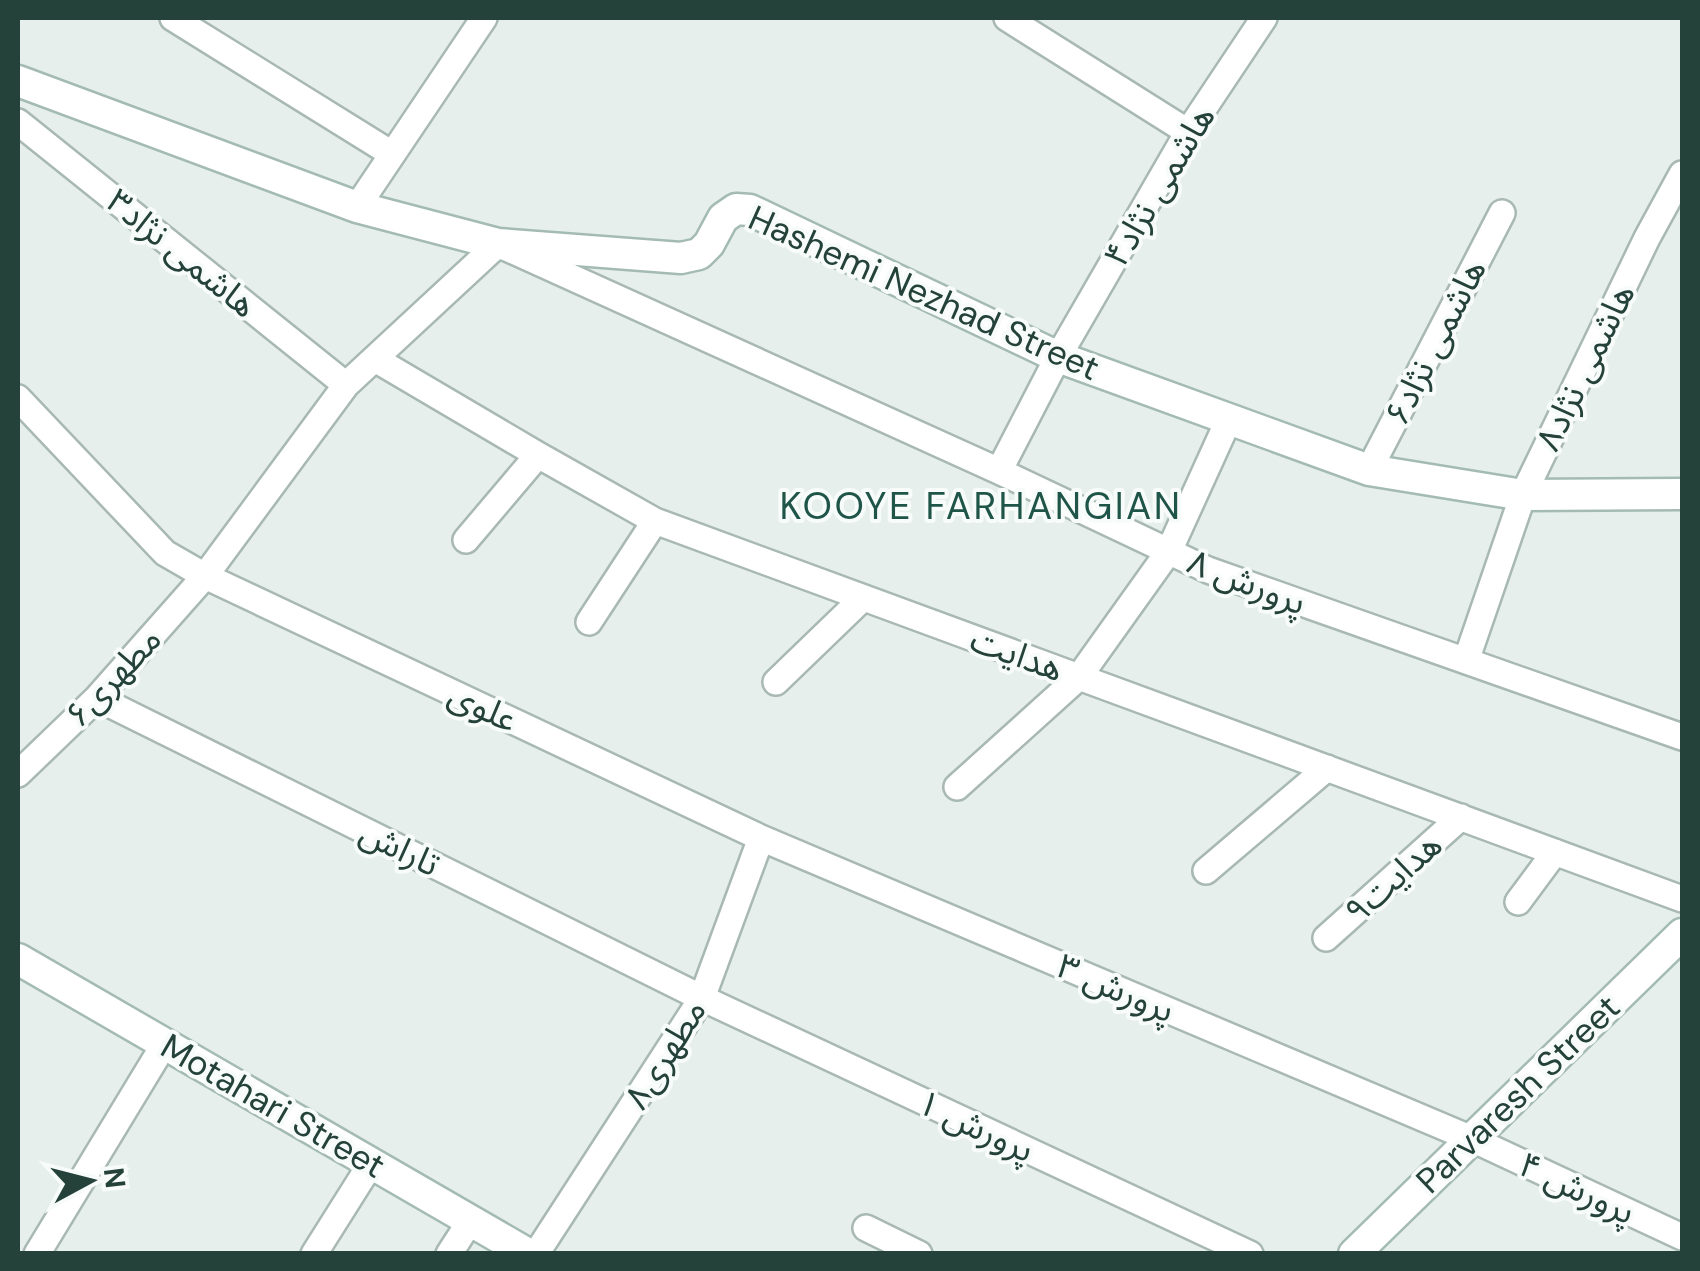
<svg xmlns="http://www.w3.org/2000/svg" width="1700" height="1271" font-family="'DM Sans','Noto Sans Arabic',sans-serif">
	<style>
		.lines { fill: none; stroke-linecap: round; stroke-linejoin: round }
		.street-casing { stroke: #a8b8b2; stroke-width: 30 }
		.secondary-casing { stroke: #a4bbb3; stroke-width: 35 }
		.street { stroke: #fff; stroke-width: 25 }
		.secondary { stroke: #fff; stroke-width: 30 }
		.labels { text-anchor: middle; stroke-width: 8; stroke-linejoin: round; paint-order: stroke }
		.street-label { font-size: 35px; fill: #24423a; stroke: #f7fbf9 }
		.neighbourhood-label { font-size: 38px; letter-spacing: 2.5px; fill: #1f5548; stroke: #f7fbf9 }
	</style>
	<rect width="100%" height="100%" fill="#e6efeb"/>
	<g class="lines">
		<g class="street-casing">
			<path id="street" d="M173,18L392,154
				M1007,18L1188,132
				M18,122L346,385
				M357,207L484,18
				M375,359L538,455L655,521L1682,899
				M18,398L165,553L205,576L761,838L1472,1139L1682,1237
				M1369,470L1502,213
				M999,471L1058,357L1188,132L1264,18
				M466,540L538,455
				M589,622L655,521
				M1466,661L1523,495L1647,238L1682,174
				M776,682L863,598
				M97,698L702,998L1250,1254
				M18,774L97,698L205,576L346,385L498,244L999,471L1208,570L1682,737
				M957,787L1079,677L1169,551L1229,419
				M1206,871L1327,768
				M1518,902L1555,852
				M1326,938L1461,817
				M866,1228L919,1254
				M37,1254L165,1043
				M314,1254L372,1162
				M449,1254L471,1220
				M536,1254L702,998L761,838"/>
		</g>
		<g class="secondary-casing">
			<path id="secondary" d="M18,81L357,207L498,244L681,258L699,254L709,244L723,218L736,209L750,210L1058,357L1369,470L1523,495L1682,494
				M18,959L528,1254
				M1354,1254L1682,934"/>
		</g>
		<use href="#street" class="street"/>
		<use href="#secondary" class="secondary"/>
	</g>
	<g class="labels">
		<g class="street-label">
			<text transform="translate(1159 186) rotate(-59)" y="12">هاشمی نژاد۴</text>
			<text transform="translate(182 253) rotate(39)" y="12">هاشمی نژاد۳</text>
			<text transform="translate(924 293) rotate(24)" y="12">Hashemi Nezhad Street</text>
			<text transform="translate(1435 342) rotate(-63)" y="12">هاشمی نژاد۶</text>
			<text transform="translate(1585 367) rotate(-64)" y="12">هاشمی نژاد۸</text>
			<text transform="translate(1247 582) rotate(21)" y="12">پرورش ۸</text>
			<text transform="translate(1017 654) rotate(20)" y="12">هدایت</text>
			<text transform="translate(113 677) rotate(-47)" y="12">مطهری۶</text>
			<text transform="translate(483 707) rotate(25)" y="12">علوی</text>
			<text transform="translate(400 848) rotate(26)" y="12">تاراش</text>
			<text transform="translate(1393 878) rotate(-42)" y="12">هدایت۹</text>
			<text transform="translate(1116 988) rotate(23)" y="12">پرورش ۳</text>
			<text transform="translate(665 1054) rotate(-58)" y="12">مطهری۸</text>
			<text transform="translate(1518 1094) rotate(-44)" y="12">Parvaresh Street</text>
			<text transform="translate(273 1106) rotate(30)" y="12">Motahari Street</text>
			<text transform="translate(976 1126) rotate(25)" y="12">پرورش ۱</text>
			<text transform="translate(1577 1188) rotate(25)" y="12">پرورش ۴</text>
		</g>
		<g class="neighbourhood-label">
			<text x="981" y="519">KOOYE FARHANGIAN</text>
		</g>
	</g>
	<rect width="1700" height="1271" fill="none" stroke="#24423a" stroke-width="40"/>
	<g transform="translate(90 1181) rotate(83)" stroke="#f7fbf9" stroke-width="8" paint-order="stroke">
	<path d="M0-8L18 38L0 25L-18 38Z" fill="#24423a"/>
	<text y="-15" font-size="28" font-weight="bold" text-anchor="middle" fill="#24423a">N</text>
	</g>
</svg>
